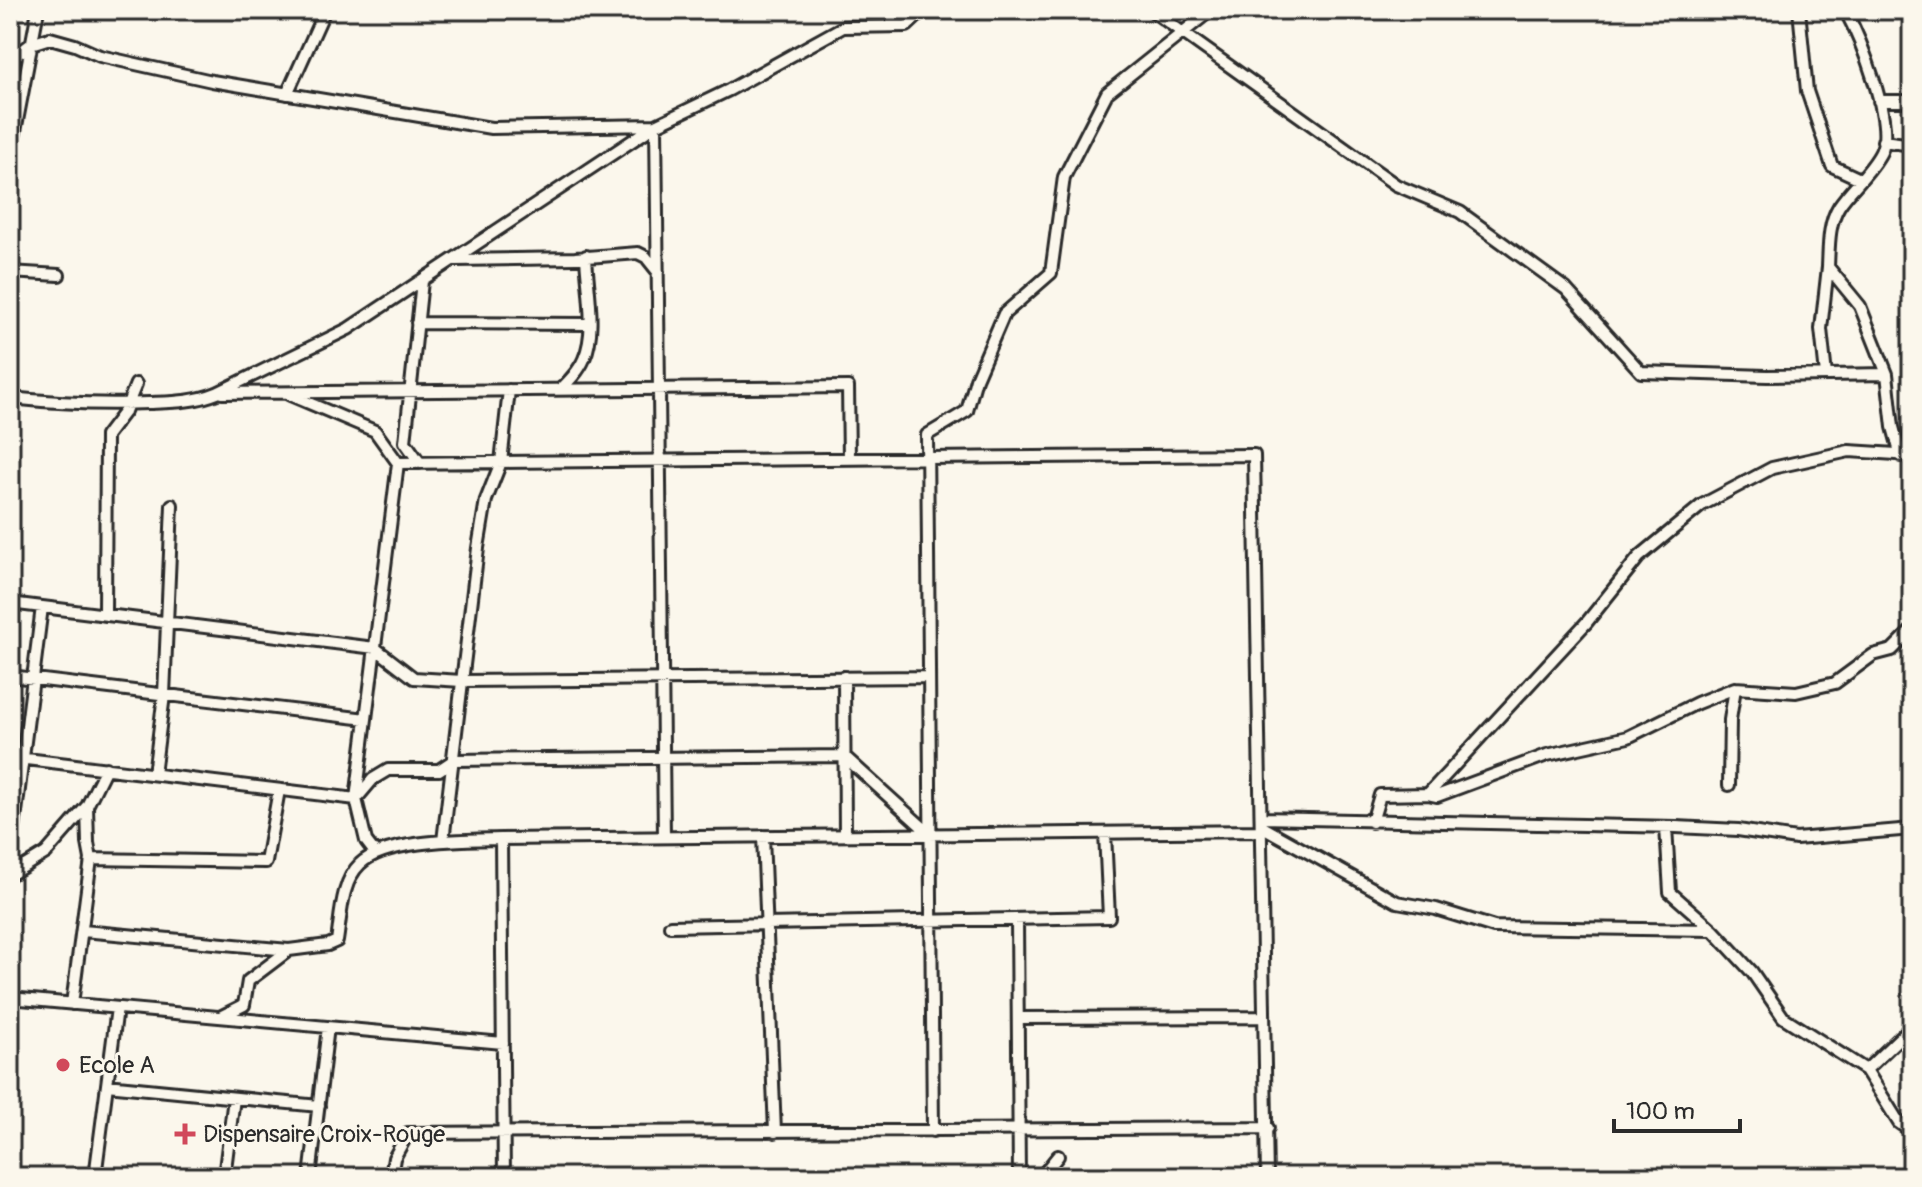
<svg xmlns="http://www.w3.org/2000/svg" width="1922" height="1187" font-family="Pangolin,sans-serif">
	<style>
		.lines { fill: none; stroke-linecap: round; stroke-linejoin: round }
		.minor-casing { stroke: #2b2b2b; stroke-width: 16 }
		.minor { stroke: #fbf7ec; stroke-width: 10 }
		.poi-dot { fill: #d1495b; stroke: #fbf7ec; stroke-width: 3 }
		.labels { text-anchor: middle; stroke-width: 6; stroke-linejoin: round; paint-order: stroke }
		.poi-label { font-size: 24px; fill: #2b2b2b; stroke: #fbf7ec; text-anchor: start }
	</style>
	<rect width="100%" height="100%" fill="#fbf7ec"/>
	<filter id="ink" filterUnits="userSpaceOnUse"><feTurbulence type="fractalNoise" baseFrequency=".0125" numOctaves="2"/><feDisplacementMap in="SourceGraphic" scale="16" xChannelSelector="R" yChannelSelector="G"/><feConvolveMatrix kernelMatrix="1 2 1 2 8 2 1 2 1" color-interpolation-filters="sRGB"/></filter>
	<g filter="url(#ink)">
		<g class="lines">
			<g class="minor-casing">
				<path id="minor" d="M300,10L323,13
					M1151,10L1396,185L1460,212L1566,289L1641,372L1767,376L1887,374
					M1799,10L1807,91L1832,166L1860,179
					M1845,10C1860,38 1895,123 1881,152C1871,172 1851,188 1839,206C1828,224 1829,247 1828,267L1860,306L1887,374L1893,427L1901,456
					M10,60L31,44L50,38L75,45L100,56L212,81L491,128L656,125L664,837
					M287,94L325,10
					M1879,101H1912
					M1883,141L1912,145
					M10,158L38,10
					M456,260L575,258L638,253L646,257L658,272
					M10,272L59,275
					M417,323L589,324
					M1826,375L1821,329L1828,267
					M560,390C569,381 579,371 584,359C597,330 587,287 586,256
					M222,393L848,387L849,459
					M290,395L375,431L398,463L356,799L366,841L376,854
					M10,398C57,403 102,405 149,403C173,402 195,402 217,393L348,329L656,125L729,90L843,27L907,26L924,10
					M398,463L1254,455L1267,1177
					M420,463L405,442L422,281
					M10,603L375,648L414,678L462,681L928,677
					M105,615L106,436L125,411L136,384
					M10,676L366,719
					M844,677L845,835
					M10,757L356,799
					M154,774L164,695L172,505
					M1729,785L1730,720L1735,688
					M1428,794L1587,622L1639,557L1702,505L1772,468L1849,451L1912,455
					M356,799L373,779L388,770H439L454,760L844,756L930,834
					M1262,818L1676,827L1738,830L1796,839L1912,829
					M1372,822L1380,795L1428,794L1437,796L1547,755L1628,737L1697,703L1735,688L1796,692L1835,683L1873,655L1892,650L1912,630
					M1261,826L1397,902L1436,909L1494,927L1713,930L1752,972L1783,1017L1866,1070L1899,1123L1912,1132
					M1666,827L1670,892L1713,930
					M763,836L775,1132
					M501,839L504,1177
					M443,841L478,548L486,500L501,462L509,390
					M91,859L266,862L279,790
					M10,860L42,607
					M10,875L46,853L87,806
					M1017,920L1019,1177
					M670,926L1109,917L1105,833
					M83,931L289,950
					M10,998L503,1043
					M72,1004L91,859L88,843L87,806L106,768
					M220,1017L244,1005L248,981L289,950L328,945L337,941C341,917 341,882 360,864C385,839 467,840 501,839L1261,831
					M1018,1018L1264,1017
					M1866,1070L1912,1026
					M107,1085L319,1106
					M933,1131L927,435L967,411L976,379L1004,314L1051,273L1064,177L1107,93L1211,10
					M95,1177L117,1008
					M224,1177L234,1098
					M310,1177L328,1027
					M391,1177L394,1158L408,1133L1268,1128
					M1041,1177L1058,1156"/>
			</g>
			<use href="#minor" class="minor"/>
		</g>
	</g>
	<g class="poi-dot">
		<circle cx="63" cy="1065" r="8"/>
		<path d="M181 1122h8v8h8v8h-8v8h-8v-8h-8v-8h8z"/>
	</g>
	<g class="labels">
		<g class="poi-label">
			<text x="79" y="1073">Ecole A</text>
			<text x="203" y="1142">Dispensaire Croix-Rouge</text>
		</g>
	</g>
	<rect width="1922" height="1187" fill="none" stroke="#fbf7ec" stroke-width="40"/>
	<rect x="20" y="20" width="1882" height="1147" fill="none" stroke="#2b2b2b" stroke-width="3" filter="url(#ink)"/>
	<path d="M1614 1119v12h126v-12" fill="none" stroke="#2b2b2b" stroke-width="4"/>
	<text x="1626" y="1119" font-size="24" fill="#2b2b2b" stroke="#fbf7ec" stroke-width="6" paint-order="stroke">100 m</text>
</svg>
